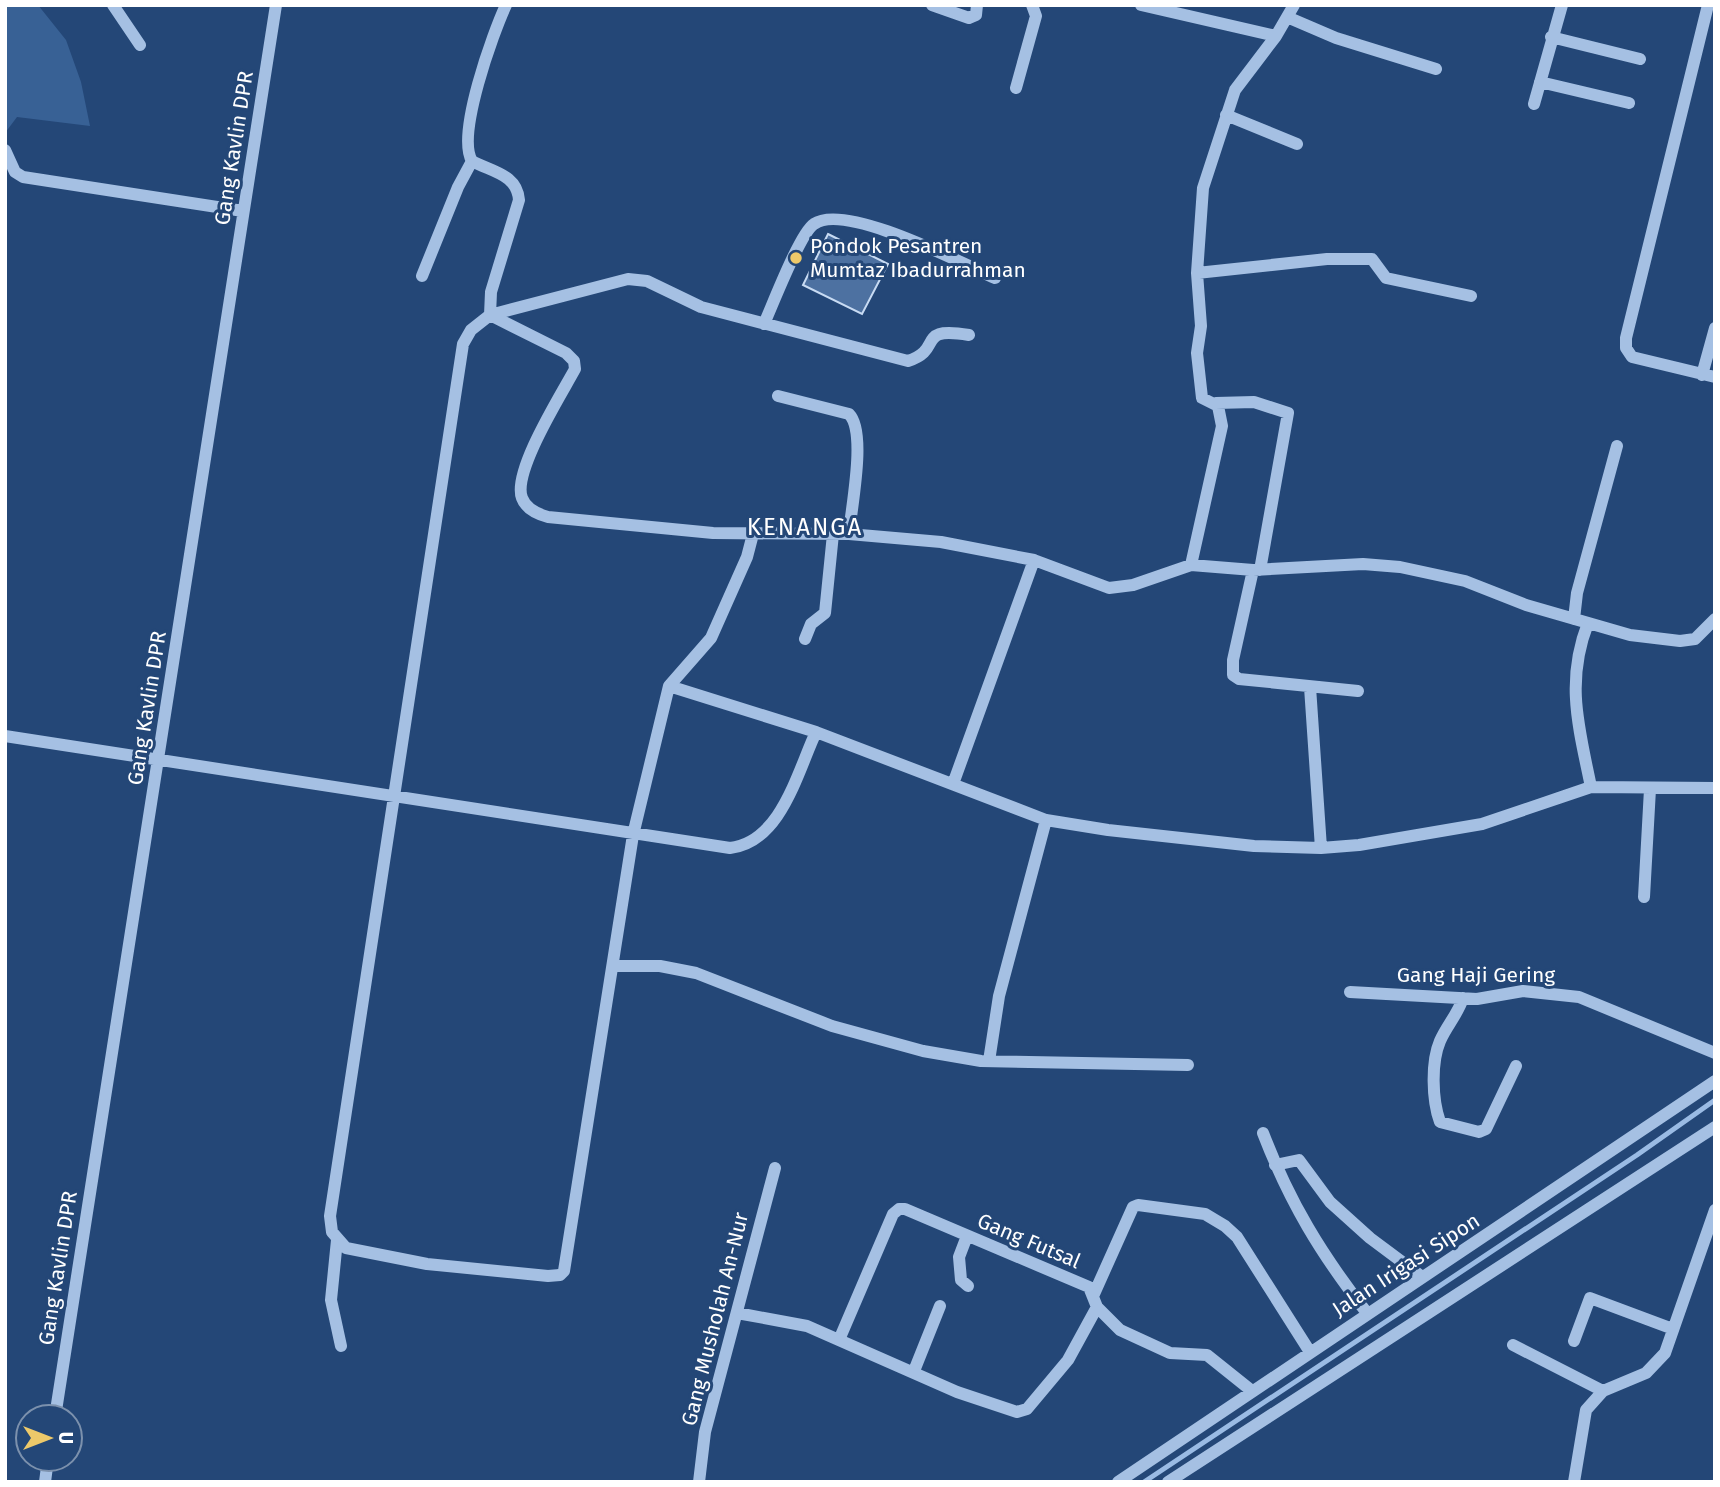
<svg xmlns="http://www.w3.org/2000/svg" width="1720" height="1487" font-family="'Fira Sans',sans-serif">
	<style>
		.green { fill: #386195 }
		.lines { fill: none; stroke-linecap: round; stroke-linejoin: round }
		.stream { stroke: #9abbe4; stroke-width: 5 }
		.building { fill: #4d71a1; stroke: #c8dbf3; stroke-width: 2 }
		.minor { stroke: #a5c0e3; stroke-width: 12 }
		.poi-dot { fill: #edc96a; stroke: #244777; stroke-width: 2.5 }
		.labels { text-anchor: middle; stroke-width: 6; stroke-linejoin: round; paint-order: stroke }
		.street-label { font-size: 21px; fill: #fff; stroke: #244777 }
		.poi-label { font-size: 21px; fill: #fff; stroke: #244777; text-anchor: start }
		.quarter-label { font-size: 24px; letter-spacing: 2px; fill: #fff; stroke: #244777 }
	</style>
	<rect width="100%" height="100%" fill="#244777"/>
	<path class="green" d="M5,5H38L66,40L81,82L90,126L17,117L5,133Z"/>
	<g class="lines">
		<path class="stream" d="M1144,1482L1637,1155L1715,1100"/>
	</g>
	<path class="building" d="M828,234L888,264L862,314L803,285Z"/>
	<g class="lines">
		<path class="minor" d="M113,5L140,45
			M932,5L969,18L976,15L977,5
			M1141,5L1276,36
			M1708,5L1626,338V348L1632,357L1715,377
			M1287,17L1336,38L1436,69
			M1551,37L1640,59
			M1540,82L1629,103
			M1016,88L1036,16L1032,5
			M1534,104L1562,5
			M1226,115L1297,144
			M5,150L15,172L23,177L243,211
			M1197,273L1327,259H1372L1386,278L1471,296
			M422,276L458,187L472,161
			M490,315L566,353L574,361L575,369C561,395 512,472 522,498C526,509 537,514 548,517L713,533L849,534L941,542L1034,560L1109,588L1133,585L1191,565L1253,570L1363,564L1400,567L1465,581L1526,605L1630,635L1680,641L1695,639L1715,619
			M490,315L491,292L519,200C517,174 492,172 472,161C456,135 493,33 506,5
			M764,324C773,304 800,233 814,224C845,202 961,263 995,278
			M1702,375L1715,328
			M778,396L849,414C867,432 851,508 849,534
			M1216,403L1254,402L1288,413L1260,570
			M753,534L747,557L711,638L669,686L633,835L564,1271L560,1275L548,1276L427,1264L346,1248L332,1232L330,1216L463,344L471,330L490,315L628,279L647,281L701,307L908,361C945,349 914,326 969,335
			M1191,565L1222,426L1218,406L1202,398L1197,353L1201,326L1197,273L1203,188L1235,90L1276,36L1294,5
			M1253,570L1233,660V675L1239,679L1358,691
			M1574,619L1577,593L1617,446
			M1588,623C1565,682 1579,728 1591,787
			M805,639L811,624L825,613L833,534
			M669,686L816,732L1046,820L1108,830L1254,846L1321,848L1359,845L1482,824L1591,787L1715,788
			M1310,687L1321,848
			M5,736L730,848C781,842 797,773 816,732
			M953,784L1034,560
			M1644,897L1650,789
			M613,966H660L696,973L832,1026L923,1051L981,1061L1188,1065
			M1350,992L1477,999L1523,991L1579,997L1715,1053
			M1463,998C1458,1014 1447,1025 1440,1041C1431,1062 1432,1100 1440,1122L1479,1132L1486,1129L1516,1066
			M989,1061L999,996L1046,820
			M1263,1133C1290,1203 1321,1254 1367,1313
			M1275,1165L1299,1160L1330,1202L1370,1238L1421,1276
			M967,1236L959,1257L961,1280L968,1286
			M337,1240L331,1300L341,1346
			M1094,1294L1133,1207L1138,1205L1205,1214L1225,1226L1237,1237L1310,1352
			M737,1313L807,1326L957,1392L1017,1412L1027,1409L1068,1360L1097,1307
			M839,1340L893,1214L899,1209H905L1089,1287L1097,1307L1120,1330L1170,1353L1207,1355L1252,1391
			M1574,1341L1590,1298L1673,1329
			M1513,1345L1603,1391
			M914,1371L940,1306
			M55,1417L276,5
			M45,1482L48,1459
			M699,1482L705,1432L775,1168
			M1118,1482L1715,1081
			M1168,1482L1715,1127
			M1574,1482L1586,1410L1603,1391L1646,1373L1665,1353L1715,1210"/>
	</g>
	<circle class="poi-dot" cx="796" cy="258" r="7"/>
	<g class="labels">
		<g class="street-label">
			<text transform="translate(234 148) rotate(-81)" y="7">Gang Kavlin DPR</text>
			<text transform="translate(147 708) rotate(-81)" y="7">Gang Kavlin DPR</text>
			<text x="1476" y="982">Gang Haji Gering</text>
			<text transform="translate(1029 1241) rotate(23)" y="7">Gang Futsal</text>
			<text transform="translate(1406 1265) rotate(-33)" y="7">Jalan Irigasi Sipon</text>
			<text transform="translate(58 1268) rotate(-81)" y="7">Gang Kavlin DPR</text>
			<text transform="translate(715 1319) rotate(-76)" y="7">Gang Musholah An-Nur</text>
		</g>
		<g class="poi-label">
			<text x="810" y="253">Pondok Pesantren<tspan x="810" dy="24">Mumtaz Ibadurrahman</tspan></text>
		</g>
		<g class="quarter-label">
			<text x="805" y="535">KENANGA</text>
		</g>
	</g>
	<rect width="1720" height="1487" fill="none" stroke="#ffffff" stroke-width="14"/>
	<g transform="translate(49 1438) rotate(90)"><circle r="33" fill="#244777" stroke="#7c91ad" stroke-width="2"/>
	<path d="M0-5L12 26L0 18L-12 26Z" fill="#edc96a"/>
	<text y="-10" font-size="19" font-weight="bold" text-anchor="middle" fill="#ffffff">U</text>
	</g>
</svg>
